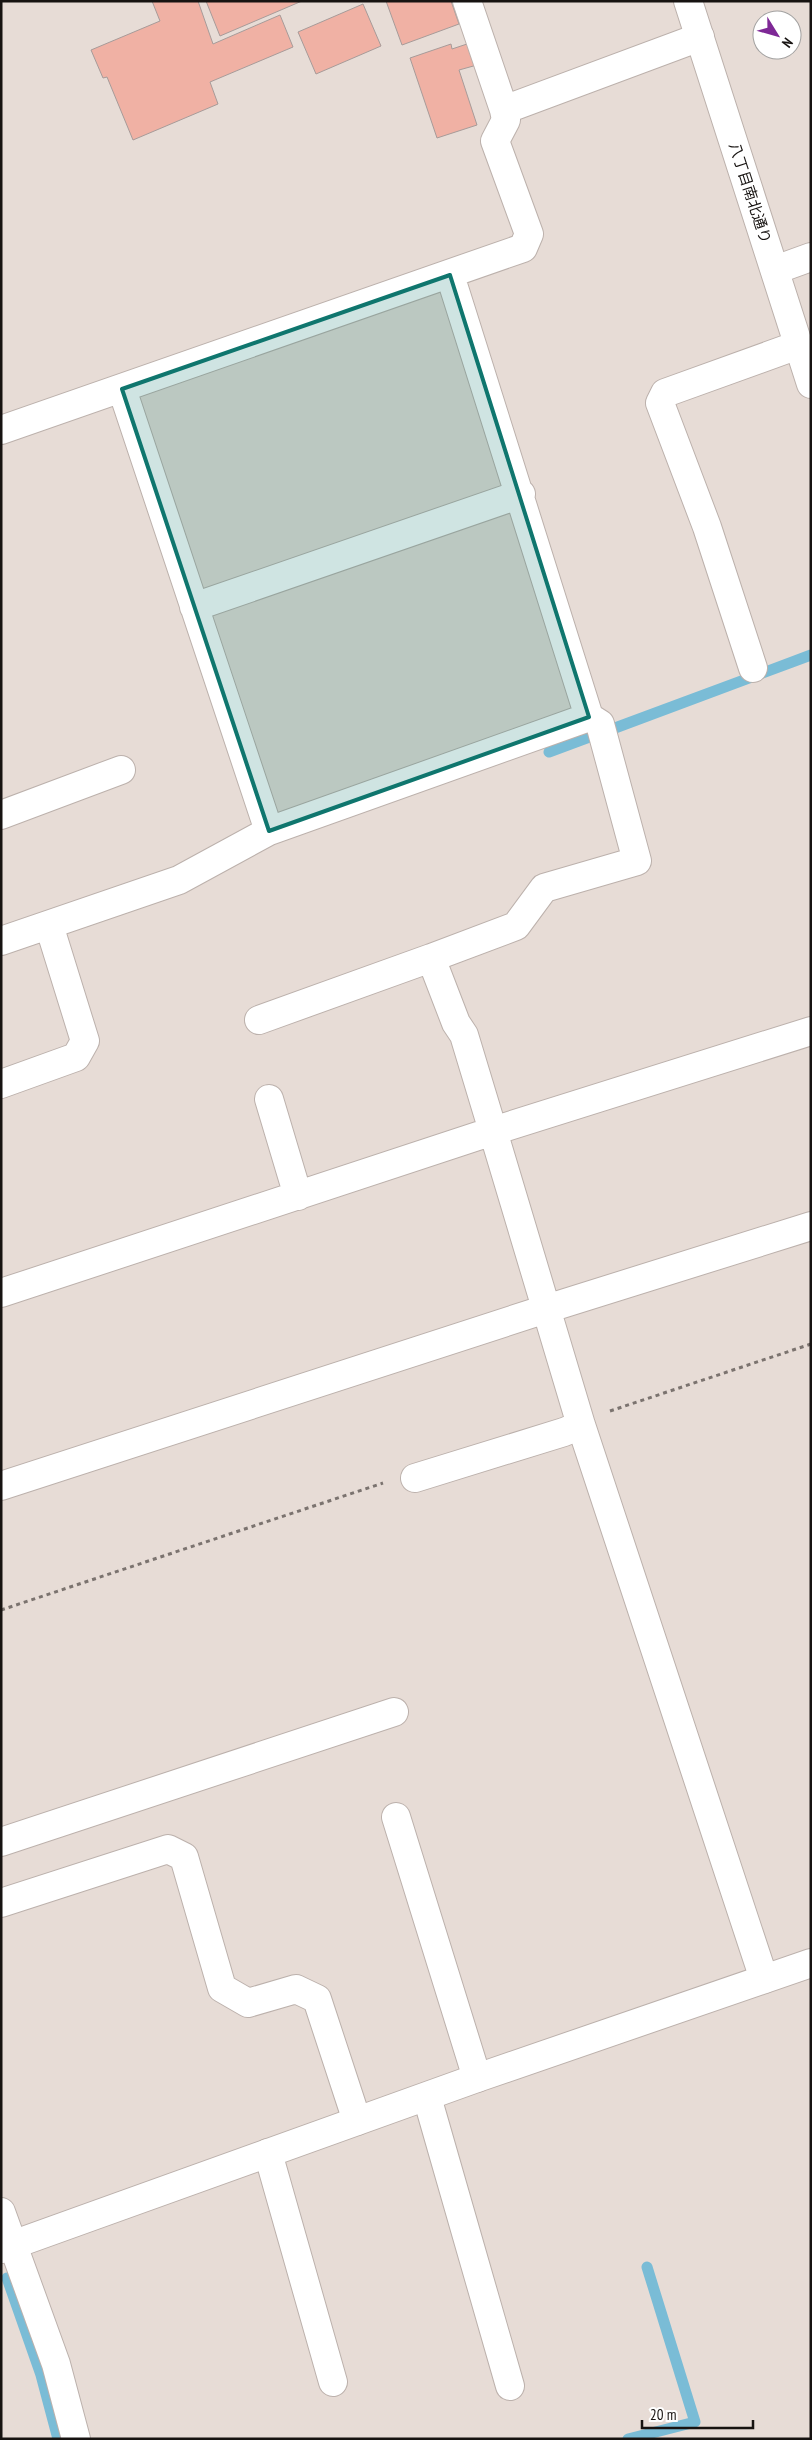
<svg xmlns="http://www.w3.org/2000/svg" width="812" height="2440" font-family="'PT Sans Narrow','Noto Sans JP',sans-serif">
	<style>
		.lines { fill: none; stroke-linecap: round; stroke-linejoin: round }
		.stream { stroke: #7abcd6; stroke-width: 11 }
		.building { fill: #f0b1a4; stroke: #a79b99 }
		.minor-casing { stroke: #bcb1ac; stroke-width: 30 }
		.tertiary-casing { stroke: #bcb1ac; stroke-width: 30 }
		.path { stroke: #7b736f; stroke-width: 3; stroke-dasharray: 4 4; stroke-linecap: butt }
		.minor { stroke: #fff; stroke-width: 28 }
		.tertiary { stroke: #fff; stroke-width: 28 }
		.marked { fill: #0f766e; fill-opacity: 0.2; stroke: #0f766e; stroke-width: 4; stroke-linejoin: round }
		.labels { text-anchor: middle; stroke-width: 4; stroke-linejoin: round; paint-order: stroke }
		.street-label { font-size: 15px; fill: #171311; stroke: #fff }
	</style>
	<rect width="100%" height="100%" fill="#e7dcd6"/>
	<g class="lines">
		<path class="stream" d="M615,728L811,655
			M549,752L592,736
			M7,2278L41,2375L58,2439
			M628,2439L695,2422L647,2267"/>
	</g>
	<path class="building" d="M152,1H198L213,44L280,15L293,47L210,82L218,104L133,140L107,77L103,78L91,50L160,21Z
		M206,1H302L220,36Z
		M386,1H451L459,24L402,45Z
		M363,4L381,46L316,74L298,32Z
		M470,43L477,65L459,70L477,125L437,138L410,58L451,44L452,49Z"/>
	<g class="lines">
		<g class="minor-casing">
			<path id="minor" d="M504,110L700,37
				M775,270L811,257
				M122,389L269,831
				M1,430L523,248L529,234L495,141L506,120L504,110L467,1
				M194,607L521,494
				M753,668L707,527L660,403L665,393L798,345
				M1,815L121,770
				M1,941L179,880L269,831L589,717
				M431,958L516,926L544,888L637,861L600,724L589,717L450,275
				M259,1020L431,958L456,1023L464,1035L493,1131L811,1031
				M1,1084L76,1057L85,1041L49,925
				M269,1099L298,1196
				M1,1293L493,1131L581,1425L764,1979
				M415,1478L564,1432L581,1425
				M1,1486L546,1309L811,1226
				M396,1817L477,2078
				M1,1842L394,1712
				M1,1903L168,1849L184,1857L222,1988L248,2003L296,1989L317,1999L357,2121
				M427,2097L510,2386
				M268,2153L333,2382
				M1,2212L56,2364L76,2439"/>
		</g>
		<g class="tertiary-casing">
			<path id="tertiary" d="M688,1L811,384
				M1,2249L477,2078L811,1963"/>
		</g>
		<path class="path" d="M610,1411L811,1344
			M1,1610L383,1483"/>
		<use href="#minor" class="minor"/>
		<use href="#tertiary" class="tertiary"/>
	</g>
	<path class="marked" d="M450,275L589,717L269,831L122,389Z"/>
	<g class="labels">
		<g class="street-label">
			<text transform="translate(750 193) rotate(72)" y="5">八丁目南北通り</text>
		</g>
	</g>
	<rect width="812" height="2440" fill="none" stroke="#171311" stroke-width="5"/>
	<g transform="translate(777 35) rotate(127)"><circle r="24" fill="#ffffff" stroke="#a2a1a0"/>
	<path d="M0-4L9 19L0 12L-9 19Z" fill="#7e2896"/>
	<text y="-8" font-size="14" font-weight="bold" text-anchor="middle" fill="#171311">N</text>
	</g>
	<path d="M642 2420v8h111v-8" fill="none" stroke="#171311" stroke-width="2.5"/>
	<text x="650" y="2420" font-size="15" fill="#171311" stroke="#ffffff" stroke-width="4" paint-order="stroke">20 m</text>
</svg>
